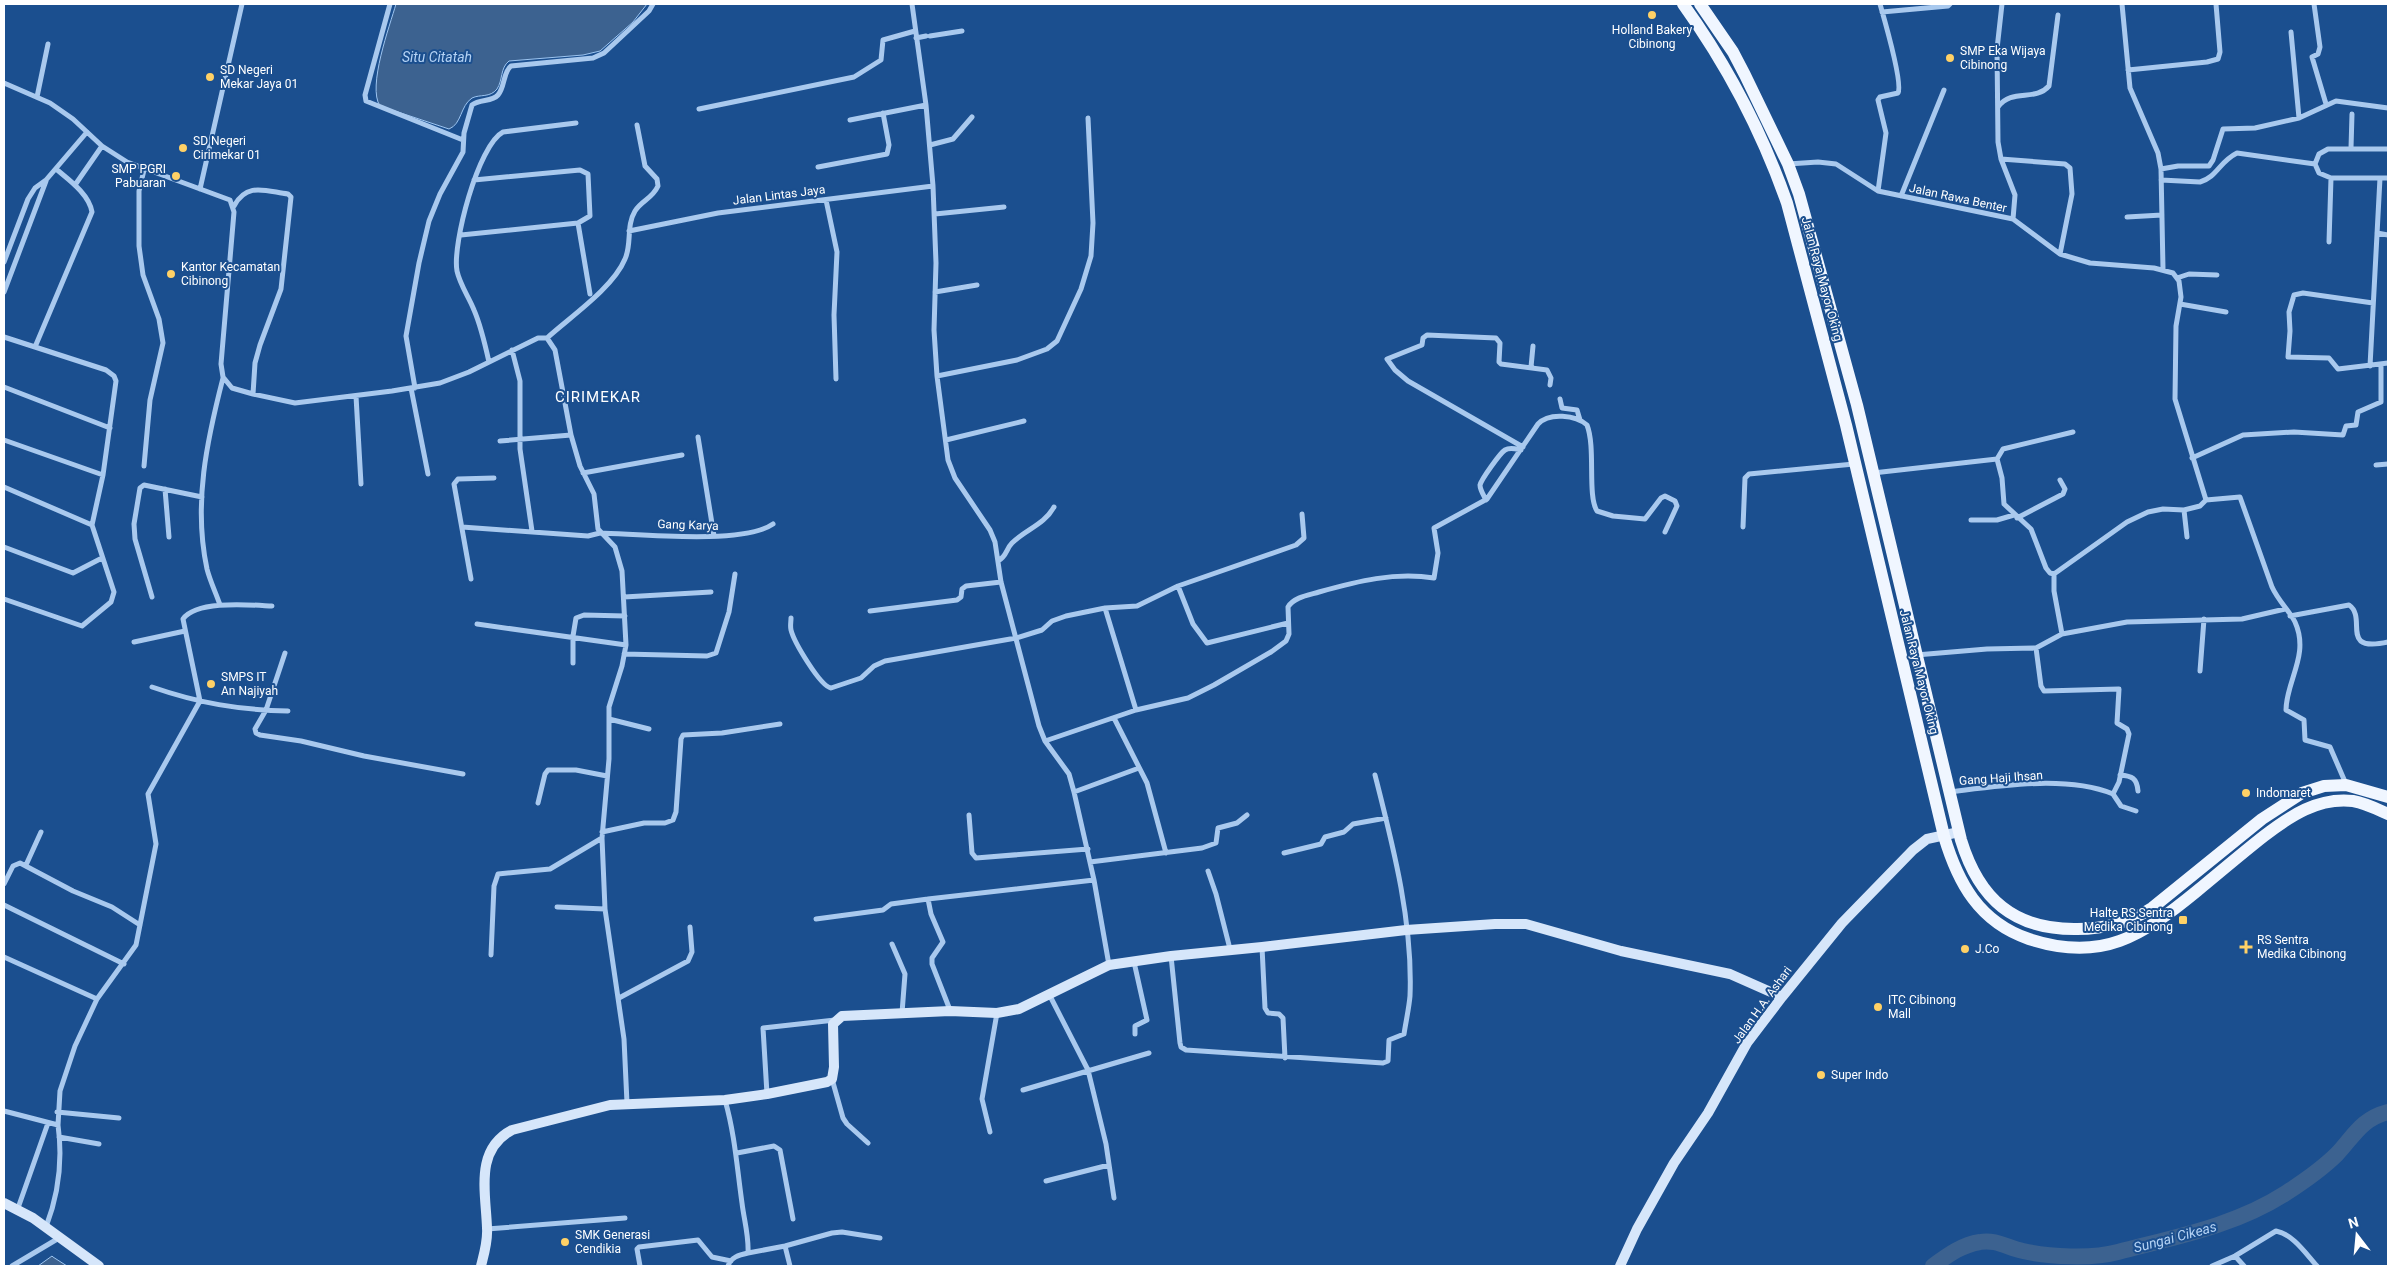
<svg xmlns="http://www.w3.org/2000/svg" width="2392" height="1270" font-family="Roboto,sans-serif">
	<rect width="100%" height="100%" fill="#1b4f8f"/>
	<path fill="#3c6290" stroke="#9cc4f0" d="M396 4H647L633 22 600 51 583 55 509 61C500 68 503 80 497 89 490 98 480 94 472 98 460 106 462 124 449 129L380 106C367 87 390 25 396 4Z
		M52 1256 53 1257 67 1266H38Z"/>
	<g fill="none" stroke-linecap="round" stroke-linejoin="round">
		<path stroke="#3c6290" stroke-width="16" d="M1933 1266C1947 1256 1961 1245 1980 1242 1996 1239 2008 1248 2023 1251 2049 1257 2092 1259 2118 1252 2175 1237 2235 1226 2286 1193 2303 1182 2322 1169 2337 1154 2354 1136 2361 1119 2388 1112"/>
		<path stroke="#a9c9ee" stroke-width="5" d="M390 4 365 95 366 101 463 140
			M912 4 926 105 933 186 936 263 934 330 937 376 948 460 955 478 990 530 995 542 1001 582 1039 726 1045 741 1069 774 1074 792 1094 880 1109 965
			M2002 4 1997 49 1998 142 2001 159 2015 195 2013 219
			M2122 4 2130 88 2158 153 2161 169 2163 269
			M2314 4 2320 47 2318 54 2312 57 2326 104
			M1882 12 1948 6 1950 4
			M2291 32 2299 118
			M930 36 962 31
			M916 38 926 36
			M2128 70 2207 62 2218 59 2220 52 2216 4
			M4 83 50 103 73 119 102 146 127 162 230 200 234 212 221 364 223 377 232 388 253 394 295 403 392 391 440 383 469 372 538 338H547L555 350 571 435 580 466 594 494 598 529 615 547 622 571 626 645 622 666 609 707V759L602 838 605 909 624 1039 627 1103
			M37 97 48 44
			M1998 107C2012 88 2035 102 2049 86L2058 15
			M699 109 854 77 881 60 883 40 915 31
			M850 120 926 105
			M930 145 953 139 972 117
			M2351 148 2352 114
			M2388 149H2328L2319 154 2315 164 2319 173 2331 178H2388
			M2001 159 2065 164 2070 168 2072 194 2060 254
			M1788 164 1818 162 1836 164 1878 191 2013 219 2060 254 2090 263 2154 268 2173 273 2179 281 2181 297 2176 326 2175 399 2206 500
			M818 167 887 154 889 145 883 113
			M2161 169 2178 166H2209L2213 160 2223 129 2255 128 2299 118 2336 101 2388 108
			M144 170 139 191V246L143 275 159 319 163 343 150 400 144 466
			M474 180 580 170 588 174 590 216 578 223 590 294
			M2161 180 2200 182C2217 177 2219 162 2237 153L2315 164
			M75 185 102 146
			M200 189 242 4
			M1878 191 1886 133 1878 100 1880 97 1898 93C1903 83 1884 18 1880 4
			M1901 196 1944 90
			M826 200 837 252 834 315 836 379
			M234 206C247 182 265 191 288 194L291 197 281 289 260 345 255 363 253 394
			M935 214 1004 207
			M2127 217 2162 215
			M629 231 718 213 933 186
			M2377 233 2388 235
			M461 235 578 223
			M2329 242 2331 178
			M4 262 28 199 35 188 46 180 87 132
			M2177 278 2189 274 2217 275
			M4 292 46 181
			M935 292 977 285
			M2373 303 2303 293 2294 295 2289 312 2290 331 2288 357 2329 358 2338 369 2388 363
			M2180 304 2226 312
			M4 337 35 347
			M547 338C570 317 613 288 625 259 632 244 626 226 635 211 642 200 652 199 658 186L657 179 645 166 637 125
			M512 350 520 381V449L532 531
			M489 362C485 344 481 326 474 310 469 297 460 285 457 271 452 245 478 145 503 132L576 123
			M2370 366 2380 178
			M1531 367 1533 346
			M937 376 1017 360 1047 349 1057 341 1081 289 1091 256 1093 223 1088 118
			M4 387 110 428
			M411 388 428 474
			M415 388 406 336 419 263 429 221 440 194 463 152 464 133 472 105C480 99 492 102 498 95 505 87 503 72 511 66L593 58 604 53 649 11 653 4
			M356 396 361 484
			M1560 399 1562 408 1577 410 1580 420
			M698 437 714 536
			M4 440 103 475
			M946 440 1024 421
			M500 441 571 435
			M1523 447 1408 381 1395 370 1387 359 1422 345 1423 338 1427 335 1496 338 1500 343 1499 362 1501 364 1547 370 1551 378 1550 385
			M2192 458 2243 435 2294 432 2343 435 2346 426 2356 425 2358 412 2381 402V365
			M1997 459 2002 478 2004 504 2031 529 2046 568 2050 573 2054 574
			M1997 459 2003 449 2073 432
			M2376 465 2388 464
			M583 473 682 455
			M1873 473 1997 459
			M4 487 92 525
			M165 489 169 537
			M1486 500C1484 496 1480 490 1480 485 1481 480 1500 453 1505 450 1510 447 1516 449 1521 450
			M2184 510 2187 537
			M2017 518 2063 494 2065 489 2060 480
			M1971 520H1997L2014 515
			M462 527 588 536 600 533C639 534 743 545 773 524
			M1743 527 1745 478 1749 474 1854 464
			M4 547 73 573 102 558
			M998 561C1007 556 1006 549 1012 543 1026 529 1044 525 1054 507
			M2054 574 2127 522 2148 512 2163 509 2184 510 2200 506 2206 500 2240 497 2272 587C2279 602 2289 610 2295 622 2310 655 2286 681 2286 710L2304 720 2305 740 2330 747 2346 784
			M2054 574V591L2062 634
			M471 579 454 484 458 479 494 478
			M1178 586 1193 624 1207 643 1288 623
			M152 597 135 539 134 524 140 488 144 485 202 497
			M624 597 711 592
			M4 599 82 626 111 602 114 592 92 525 103 475 116 381 114 376 106 370 35 347 92 212C89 194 69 180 56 169
			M220 605C216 593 210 581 207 569 193 504 207 440 223 378
			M1105 608 1136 710
			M870 611 957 600 961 597 962 589 966 586 1001 582
			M2290 616 2349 605C2368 618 2338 653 2388 642
			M791 618C791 622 790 626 791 630 794 642 820 686 831 688L861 678 874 666 885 661 1016 638 1042 630 1052 621 1066 616 1105 608 1137 606 1178 586 1296 545 1304 538 1302 514
			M477 624 626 645
			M134 642 185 631
			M2036 648 2041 686 2044 691 2119 689 2117 723 2127 729 2129 734 2119 782 2113 794
			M285 653 266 710 255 729 256 733 260 735 301 741 364 756 463 774
			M624 654 707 656 716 653 729 612 735 574
			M1916 655 1987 649 2036 648 2062 634 2127 622 2242 619 2285 609
			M573 663V636L576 618 584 615 625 616
			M2200 671 2204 619
			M152 687C198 703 239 710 288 711
			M1114 718 1147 783 1166 853
			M609 719 649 729
			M1045 741 1136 710 1188 698 1214 685 1271 652 1286 641 1289 634 1288 607C1294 597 1309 595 1319 592 1358 581 1394 572 1434 578L1438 553 1434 528 1487 499 1538 424C1549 412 1576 415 1587 425 1596 448 1587 495 1597 511L1613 516 1645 519 1661 498 1665 496 1675 501 1677 506 1665 532
			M2120 775C2132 776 2137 778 2138 791
			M1074 792 1139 768
			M1950 792C1999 786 2066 775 2113 794
			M2113 794 2121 806 2136 811
			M538 803 545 774 548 770H576L607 776
			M969 815 972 853 976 858 1088 849
			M602 832 644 823H665L673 820 676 812 681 739 683 735 722 733 780 724
			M1284 853 1321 844 1325 837 1344 832 1353 824 1386 818
			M1090 862 1202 848 1216 843 1218 828 1237 823 1247 815
			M26 865 41 832
			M1208 871 1216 894 1230 949
			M4 884 13 866 20 863 73 891 112 907 140 925
			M928 899 931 914 943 942 932 958V964L950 1010
			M4 905 124 964
			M557 907 605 909
			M816 919 883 910 891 904 928 899 1094 880
			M892 944 905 974 902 1013
			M1262 947 1265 1008 1268 1013 1279 1014 1283 1018 1285 1058
			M491 955 494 886 498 874 550 869 602 838
			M1171 956 1180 1043 1181 1047 1186 1050 1383 1063 1388 1061 1389 1040 1404 1034C1406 1021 1409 1008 1410 996 1413 922 1393 846 1375 775
			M4 957 97 999
			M1134 962 1147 1020 1135 1026V1034
			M1049 994 1088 1070 1106 1144 1114 1198
			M619 998 688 961 692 952 690 927
			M832 1079 843 1118 847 1124 868 1143
			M1023 1090 1149 1053
			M767 1094 763 1028 835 1020
			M725 1100C735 1135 737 1168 742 1203 744 1220 749 1236 748 1253 739 1255 731 1257 728 1266
			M4 1111 58 1125C63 1161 59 1193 46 1227
			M57 1112 119 1118
			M58 1125 60 1091 75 1046 97 999 136 945 156 844 148 794 200 701 183 619C197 600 250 605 272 606
			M990 1132 982 1099 997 1013
			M59 1137 99 1144
			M737 1153 774 1146 780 1150 793 1219
			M1046 1181 1109 1165
			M18 1208 48 1123
			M487 1229 625 1218
			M785 1246 790 1266
			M748 1253 785 1246 832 1233 842 1232 880 1238
			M2235 1256 2244 1266
			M12 1266 59 1238
			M640 1266 637 1249 639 1247 698 1240 712 1257 731 1261
			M2212 1266 2235 1256 2276 1231C2293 1234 2306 1254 2317 1266"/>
		<path stroke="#d6e6fa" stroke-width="10" d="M4 1203 33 1218 99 1266
			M481 1266C484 1254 488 1241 487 1228 486 1193 474 1150 512 1130L610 1105 725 1100 767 1094 827 1082 832 1079 834 1067 833 1024 842 1016 950 1011 997 1013 1019 1009 1109 965 1171 956 1262 947 1406 930 1495 924H1526L1621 951 1730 974 1782 997
			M1620 1266 1637 1229 1674 1163 1708 1113 1747 1043 1782 997 1842 923 1913 850 1927 839 1959 832"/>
		<path stroke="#f0f6ff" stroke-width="12" d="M1683 4C1727 65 1762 132 1787 203L1846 425 1944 836C1958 883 1979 922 2029 939 2102 963 2142 936 2197 891 2219 873 2241 854 2264 836 2290 816 2318 797 2353 801 2365 803 2377 809 2388 814
			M1700 4 1733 52 1745 75 1788 164 1799 194 1857 405 1961 840C1979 899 2014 930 2077 929 2104 929 2129 923 2152 908L2262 819 2302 793 2324 786 2346 785 2388 797"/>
	</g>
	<g fill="#ffd166" stroke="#1b4f8f" stroke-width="2">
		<circle cx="1652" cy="15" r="5"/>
		<circle cx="1950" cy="58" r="5"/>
		<circle cx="210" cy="77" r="5"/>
		<circle cx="183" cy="148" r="5"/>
		<circle cx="176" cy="176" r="5"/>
		<circle cx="171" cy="274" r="5"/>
		<circle cx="211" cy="684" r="5"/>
		<circle cx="2246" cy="793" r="5"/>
		<rect x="2178" y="915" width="10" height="10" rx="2.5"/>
		<path d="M2243.5 939.5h5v5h5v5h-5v5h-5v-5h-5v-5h5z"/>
		<circle cx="1965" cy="949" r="5"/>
		<circle cx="1878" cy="1007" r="5"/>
		<circle cx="1821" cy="1075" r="5"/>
		<circle cx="565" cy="1242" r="5"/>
	</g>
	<g text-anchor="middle" stroke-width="4" stroke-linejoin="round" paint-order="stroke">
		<g font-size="12" fill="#fff" stroke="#1b4f8f" text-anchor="start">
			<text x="1652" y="34" text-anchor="middle">Holland Bakery<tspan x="1652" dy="14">Cibinong</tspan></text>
			<text x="1960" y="55">SMP Eka Wijaya<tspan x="1960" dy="14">Cibinong</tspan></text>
			<text x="220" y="74">SD Negeri<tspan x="220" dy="14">Mekar Jaya 01</tspan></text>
			<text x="193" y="145">SD Negeri<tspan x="193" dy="14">Cirimekar 01</tspan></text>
			<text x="166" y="173" text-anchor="end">SMP PGRI<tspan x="166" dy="14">Pabuaran</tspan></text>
			<text x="181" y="271">Kantor Kecamatan<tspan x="181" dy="14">Cibinong</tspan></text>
			<text x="221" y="681">SMPS IT<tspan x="221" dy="14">An Najiyah</tspan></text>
			<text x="2256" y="797">Indomaret</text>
			<text x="2173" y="917" text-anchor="end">Halte RS Sentra<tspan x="2173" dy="14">Medika Cibinong</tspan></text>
			<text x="2257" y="944">RS Sentra<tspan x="2257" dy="14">Medika Cibinong</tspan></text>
			<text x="1975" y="953">J.Co</text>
			<text x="1888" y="1004">ITC Cibinong<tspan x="1888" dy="14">Mall</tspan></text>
			<text x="1831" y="1079">Super Indo</text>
			<text x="575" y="1239">SMK Generasi<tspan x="575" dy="14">Cendikia</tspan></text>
		</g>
		<g font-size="12" fill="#fff" stroke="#1b4f8f">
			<text transform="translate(779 195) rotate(-7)" y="4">Jalan Lintas Jaya</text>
			<text transform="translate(1958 198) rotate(12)" y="4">Jalan Rawa Benter</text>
			<text transform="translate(1822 279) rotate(75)" y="4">Jalan Raya Mayor Oking</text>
			<text transform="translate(688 525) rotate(2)" y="4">Gang Karya</text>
			<text transform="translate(1919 672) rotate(76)" y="4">Jalan Raya Mayor Oking</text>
			<text transform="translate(2001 778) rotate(-4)" y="4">Gang Haji Ihsan</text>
			<text transform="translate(1762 1005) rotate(-54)" y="4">Jalan H.A. Ashari</text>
		</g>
		<g font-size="14" font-style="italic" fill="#b5d3f5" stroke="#1b4f8f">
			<text x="437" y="62">Situ Citatah</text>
			<text transform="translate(2175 1237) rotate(-15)" y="5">Sungai Cikeas</text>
		</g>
		<g font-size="15" letter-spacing="1" fill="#fff" stroke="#1b4f8f">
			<text x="598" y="402">CIRIMEKAR</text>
		</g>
	</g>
	<rect width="2392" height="1270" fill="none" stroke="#ffffff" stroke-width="10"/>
	<g transform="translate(2357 1235) rotate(344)" stroke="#1b4f8f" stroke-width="4" paint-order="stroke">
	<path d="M0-4L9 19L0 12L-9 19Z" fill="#ffffff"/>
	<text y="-8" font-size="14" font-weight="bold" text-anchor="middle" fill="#ffffff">N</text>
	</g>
</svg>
